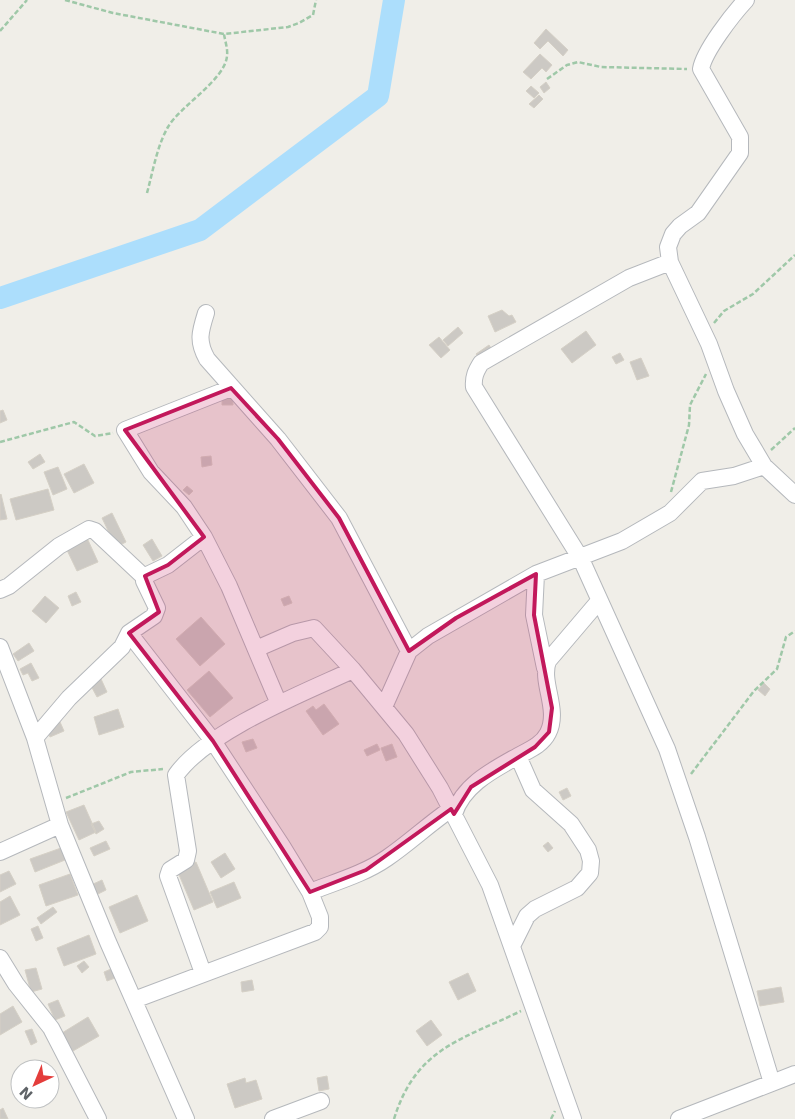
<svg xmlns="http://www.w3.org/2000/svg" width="795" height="1119" font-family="'DejaVu Sans',sans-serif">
	<rect width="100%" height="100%" fill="#f0eee8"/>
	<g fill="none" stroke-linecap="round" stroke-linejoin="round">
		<path stroke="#acdefc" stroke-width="22" d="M0 298 200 230 378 96 394 0"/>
	</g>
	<path fill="#ccc9c4" stroke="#d5d0c6" d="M546 29 568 50 563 56 548 41 540 49 534 43Z
		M540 54 552 65 546 72 542 68 531 79 523 72Z
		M546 82 550 88 544 93 540 87Z
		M531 86 539 93 534 98 526 91Z
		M539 95 543 99 534 108 529 104Z
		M502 310 509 316 512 315 516 322 495 332 488 316Z
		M458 327 463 333 448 346 443 340Z
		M586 331 596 345 572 363 561 349Z
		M439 337 450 350 441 358 429 345Z
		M489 345 493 351 481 360 476 354Z
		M620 353 624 360 616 364 612 357Z
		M641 358 649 376 637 380 630 362Z
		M222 399H233V405H222Z
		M3 410 7 420 0 423V411Z
		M40 454 45 462 33 469 28 462Z
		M211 456 212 465 202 467 201 457Z
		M84 464 94 483 74 493 64 474Z
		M58 467 67 489 53 495 44 472Z
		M187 486 193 491 189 495 183 490Z
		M48 489 54 510 16 520 10 499Z
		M1 494 7 519 0 520V495Z
		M112 513 126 542 116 547 102 518Z
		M87 538 98 562 77 571 66 548Z
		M152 539 162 556 153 561 143 545Z
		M76 592 81 602 72 606 68 596Z
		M45 596 59 608 46 623 32 611Z
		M289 596 292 603 284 606 281 599Z
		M201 617 225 644 200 666 176 639Z
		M29 643 34 651 18 661 13 654Z
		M31 663 39 678 32 681 28 673 23 675 20 669Z
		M209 671 233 698 210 717 187 690Z
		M101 679 107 692 97 697 90 684Z
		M764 683 770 689 765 696 758 690Z
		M324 704 339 724 323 735 306 711 313 706 316 710Z
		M118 709 124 727 99 735 94 717Z
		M60 722 64 731 50 737 46 729Z
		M253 739 257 748 246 752 242 742Z
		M377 744 380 750 367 756 364 750Z
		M392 744 397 757 386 761 381 748Z
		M567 788 571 796 563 800 559 792Z
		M84 805 96 832 79 840 66 812Z
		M99 821 104 829 96 834 91 824Z
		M106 841 110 849 94 856 90 848Z
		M548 842 553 848 548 852 543 846Z
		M61 848 65 860 35 872 30 859Z
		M225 853 235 869 221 878 211 862Z
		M196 862 213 902 194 910 177 870Z
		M9 871 16 884 0 892V875Z
		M70 874 78 895 46 906 39 885Z
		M102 880 106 890 96 895 91 885Z
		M234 882 241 898 217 908 210 892Z
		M137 895 148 921 120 933 109 907Z
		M10 896 20 915 0 925V902Z
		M53 907 57 912 41 924 37 918Z
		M38 926 43 938 36 941 31 929Z
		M89 935 96 954 64 966 57 948Z
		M84 961 89 967 82 973 77 966Z
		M36 968 42 989 31 992 25 970Z
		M111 969 115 978 107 981 104 972Z
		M468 973 476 991 458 1000 449 982Z
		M252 980 254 990 242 992 241 982Z
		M781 987 784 1002 760 1006 757 991Z
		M58 1000 65 1016 55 1020 48 1004Z
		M13 1006 22 1022 0 1035V1014Z
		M88 1017 99 1036 73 1051 62 1033Z
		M431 1020 442 1035 427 1046 416 1031Z
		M32 1029 37 1042 31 1045 25 1031Z
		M327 1076 329 1089 319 1091 317 1078Z
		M245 1078 246 1083 256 1080 262 1099 235 1108 227 1084Z
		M3 1108 8 1119H0V1110Z"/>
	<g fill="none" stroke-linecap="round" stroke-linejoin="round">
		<g stroke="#b5b8bc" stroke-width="18">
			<path id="minor" d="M746 0C733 14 704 51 701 69L740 137V153L698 213 680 226 673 234 668 247 670 262 709 344 726 391 745 434 764 466 795 495
				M670 262 629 278 481 363C476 371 473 377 474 387L581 559 667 749 697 837 772 1083
				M206 313C200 332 197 341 207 359L278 439 339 518 409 651
				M231 388 125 430 151 472 184 507 204 537 229 586 279 704
				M536 574 534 615 545 668
				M0 590 9 586 59 546 89 529 95 531 144 577
				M129 633 213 741 282 846 310 892 320 917V927L315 932 134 1000
				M0 647 35 738 60 825 108 942 186 1119
				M256 649 293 633 314 628 353 670 406 734 440 788 490 885 573 1119
				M384 707 409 651 428 636 536 574 622 541 670 513 702 481 734 476 764 466
				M35 738 69 698 122 647 129 633 154 616 157 608 144 581 145 576 168 565 204 537
				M454 814C463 785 493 770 518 756 529 750 542 745 548 733 560 709 540 683 548 661L599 601
				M0 852 60 825
				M310 892C335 882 364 874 387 858 409 843 429 824 451 809
				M512 946 527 916 535 909 577 888 590 873 591 861 588 850 571 824 533 790 518 756
				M0 958 16 984 51 1028 98 1119
				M203 973 168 876 170 870 186 860 188 851 176 775C207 731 303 693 353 670
				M273 1119 321 1101
				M679 1119 795 1074"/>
		</g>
		<path stroke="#9fc8a8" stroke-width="2.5" stroke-dasharray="5 2.5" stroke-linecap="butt" d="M65 0 113 13 224 34 288 27 299 23 313 15 316 0
			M0 31 27 0
			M547 79 567 65 578 62 601 67 687 69
			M147 193C153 171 157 146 168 127 180 106 225 80 227 56 228 49 225 41 224 34
			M714 323 724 311 753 294 795 255
			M0 442 74 422 95 436 113 433
			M771 450 795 428
			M671 492 689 425 690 405 706 374
			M691 774 754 691 777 669 786 637 795 631
			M66 798 131 772 163 769
			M394 1119C416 1048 461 1040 521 1011
			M551 1119 555 1111"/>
		<use href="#minor" stroke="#fff" stroke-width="16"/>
	</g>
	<path fill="#c2185b" fill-opacity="0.2" stroke="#c2185b" stroke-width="4" stroke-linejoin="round" d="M231 388 278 439 339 518 409 651 456 618 536 574 534 615 552 708 549 732 535 747 471 787 454 814 451 809 366 870 310 892 213 741 129 633 159 612 145 576 168 565 204 537 125 430Z"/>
	<g transform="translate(35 1084) rotate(224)"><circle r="24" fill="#ffffff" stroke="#bfc1c2"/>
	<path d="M0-4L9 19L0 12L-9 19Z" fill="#e43d3b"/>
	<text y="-8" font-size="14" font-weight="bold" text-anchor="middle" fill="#5f6367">N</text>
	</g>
</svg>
